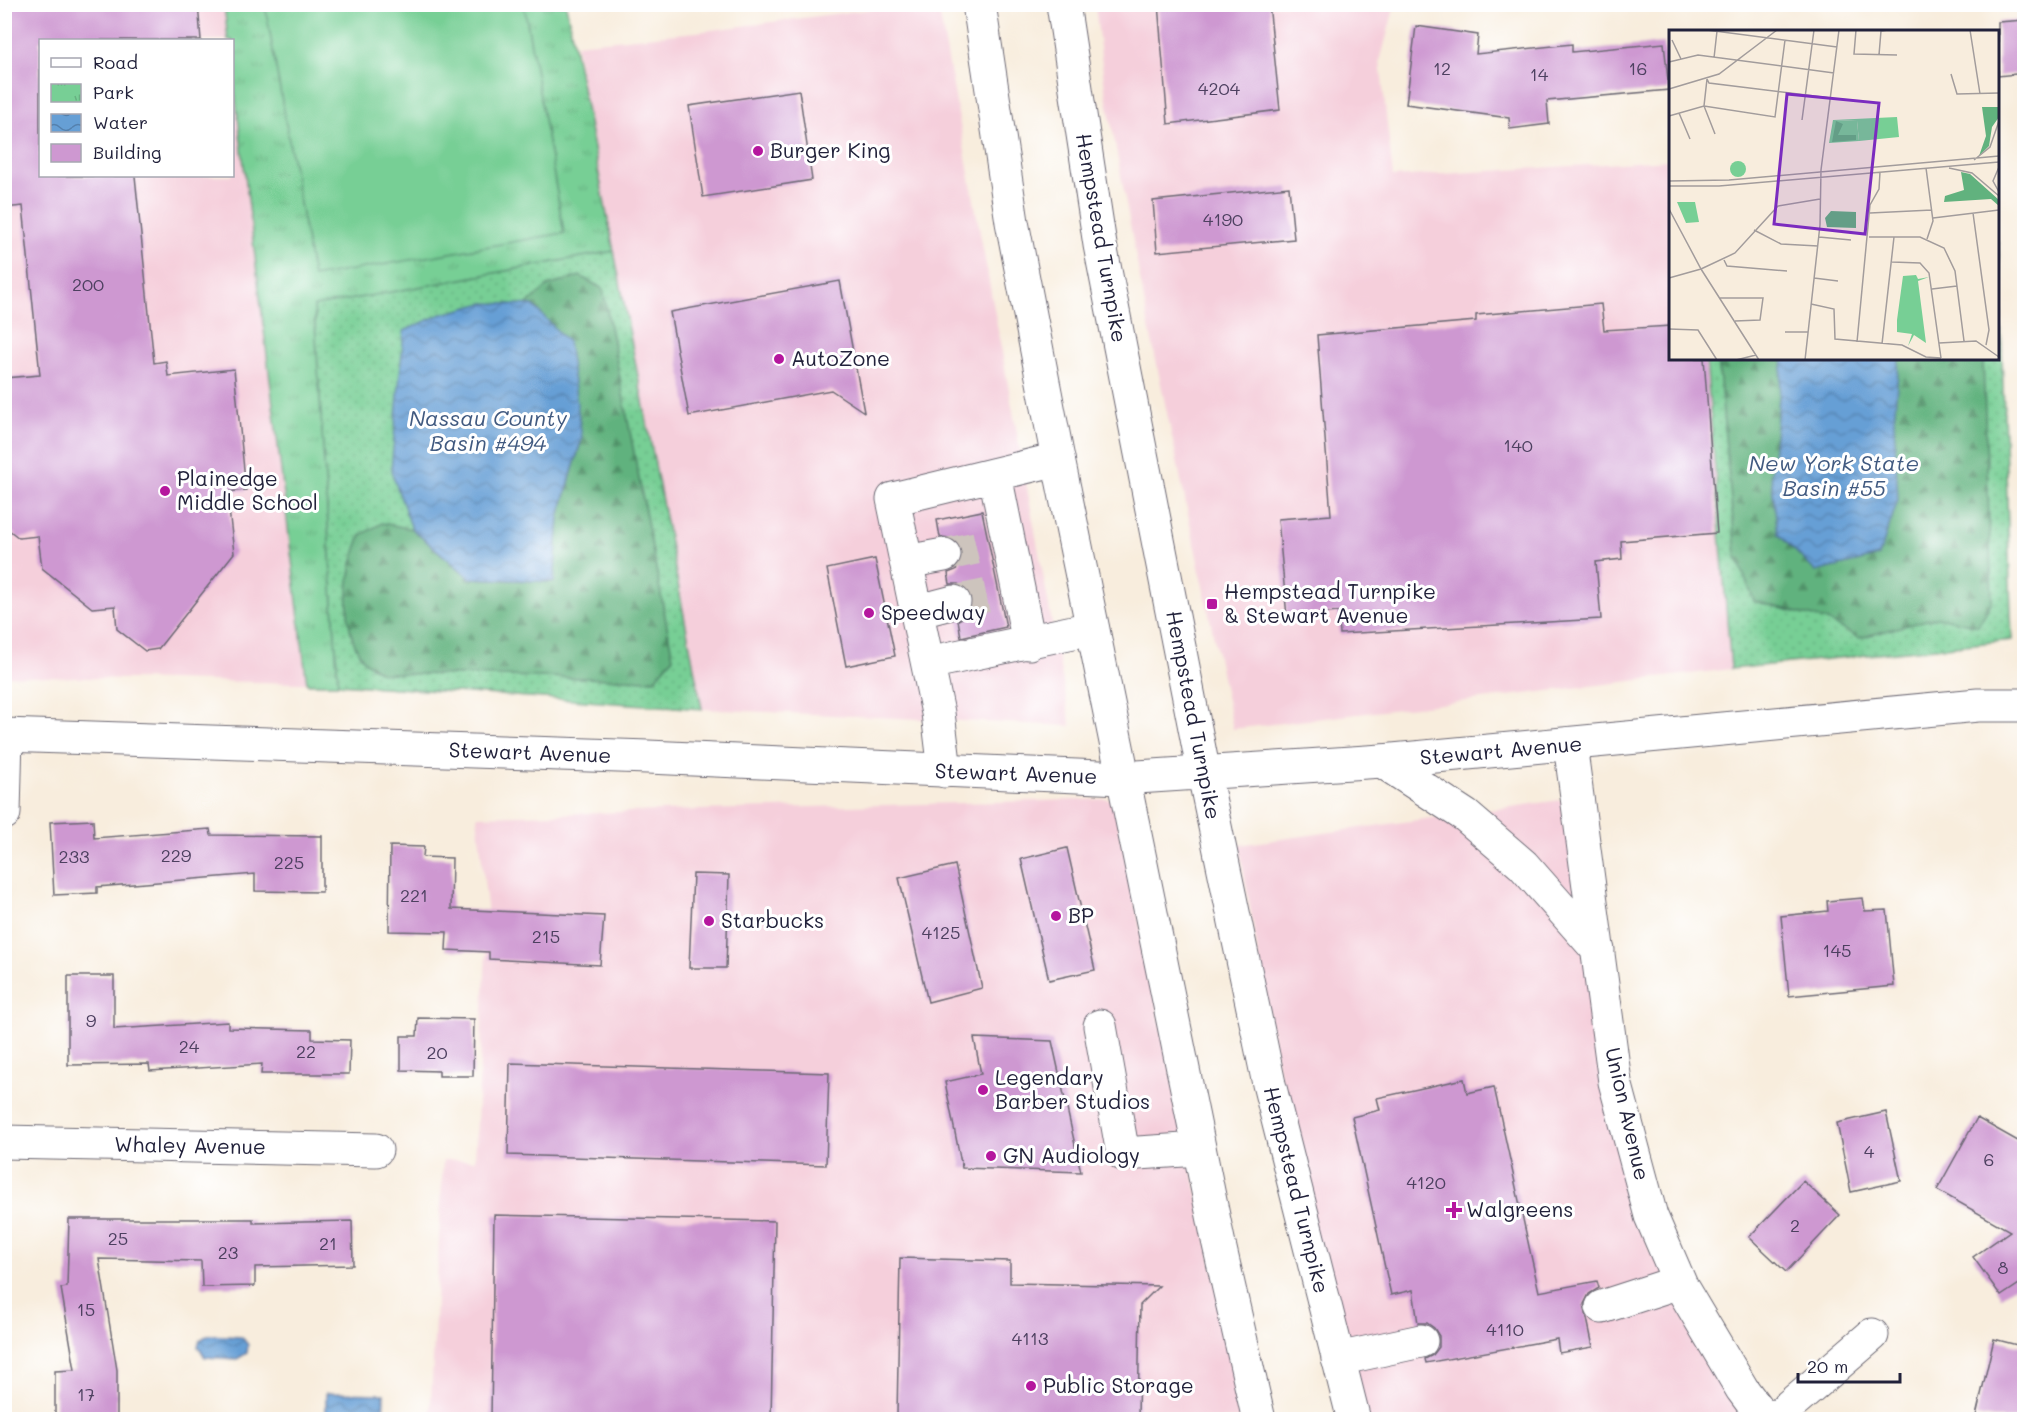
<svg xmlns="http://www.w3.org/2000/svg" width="2029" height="1424" font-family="Mali,sans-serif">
	<defs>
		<pattern id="grass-dots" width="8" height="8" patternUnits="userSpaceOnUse" patternTransform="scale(1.5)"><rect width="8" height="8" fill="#77cf95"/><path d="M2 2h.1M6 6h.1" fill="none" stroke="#67b181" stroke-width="1.8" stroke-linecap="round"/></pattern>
		<pattern id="forest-firs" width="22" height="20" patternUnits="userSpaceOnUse" patternTransform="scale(1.5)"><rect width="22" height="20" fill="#61b27e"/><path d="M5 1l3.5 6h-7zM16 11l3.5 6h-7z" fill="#509068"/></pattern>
		<pattern id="park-tufts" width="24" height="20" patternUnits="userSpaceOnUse" patternTransform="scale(1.5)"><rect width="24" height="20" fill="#77cf95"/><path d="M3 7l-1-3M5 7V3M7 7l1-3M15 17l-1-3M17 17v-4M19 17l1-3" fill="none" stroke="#67b181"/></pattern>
		<pattern id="water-waves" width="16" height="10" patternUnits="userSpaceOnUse" patternTransform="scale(1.5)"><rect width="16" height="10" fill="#669fd5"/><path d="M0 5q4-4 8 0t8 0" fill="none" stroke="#5481ae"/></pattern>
	</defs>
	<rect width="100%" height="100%" fill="#fff"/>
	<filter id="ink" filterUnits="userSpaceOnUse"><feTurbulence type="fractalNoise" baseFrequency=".0167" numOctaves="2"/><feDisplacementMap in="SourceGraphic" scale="12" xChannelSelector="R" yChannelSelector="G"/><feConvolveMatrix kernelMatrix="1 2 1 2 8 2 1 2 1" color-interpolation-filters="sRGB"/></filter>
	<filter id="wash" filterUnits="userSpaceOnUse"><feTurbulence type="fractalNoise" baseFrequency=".008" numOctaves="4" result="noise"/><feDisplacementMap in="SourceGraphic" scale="24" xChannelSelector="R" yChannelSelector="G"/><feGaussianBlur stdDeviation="1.35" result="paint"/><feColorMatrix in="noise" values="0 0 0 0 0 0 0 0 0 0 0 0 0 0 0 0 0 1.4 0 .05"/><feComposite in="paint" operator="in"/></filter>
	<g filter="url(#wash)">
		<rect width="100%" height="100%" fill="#f8eddd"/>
		<path fill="#f5cfdb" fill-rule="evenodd" d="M5 5H566L583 88 576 44 696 32 903 5H938L1071 726 702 709 614 251 314 306 338 684 5 676ZM40 40H232V176H40Z
			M1095 5H1395L1380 61 1393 177 1670 160V358L1706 359 1731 669 1233 729 1148 322 1105 89Z
			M1113 799 1245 1419 430 1420 443 1160H475L488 915 477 816Z
			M1568 799 1649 1249 1762 1419H1354L1311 1255 1239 845Z"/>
		<path fill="url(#grass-dots)" stroke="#4c7868" stroke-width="1.5" d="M1998 241 2012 640 1731 669 1706 359 1998 358Z
			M614 251 702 709 338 684 314 306Z"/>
		<path fill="url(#forest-firs)" stroke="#426a5c" stroke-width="1.5" d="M580 276 603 289 673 658 654 680 382 673C377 669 367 665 363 659 339 626 347 569 361 535L382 523 412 529 470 578 554 582 559 517 582 438 533 305H526L548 286Z
			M1718 359H1983L1992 601 1978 626 1938 617 1859 638 1825 620 1754 601 1736 555Z"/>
		<path fill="url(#park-tufts)" stroke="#4c7868" stroke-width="1.5" d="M224 5H566L614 251 314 306 338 684H307L233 76 232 40H228Z"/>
		<path fill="#77cf95" stroke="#4c7868" stroke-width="1.5" d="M265 5H524L564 233 313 277Z"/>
		<path fill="url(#water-waves)" stroke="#446088" stroke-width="1.5" d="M484 303 533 305 568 342 582 438 559 517 554 582 470 578 412 529 391 471 404 331 439 315Z
			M1783 359H1899L1894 422 1898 500 1879 556 1816 572 1778 534 1771 476Z
			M208 1335 242 1337 248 1345 247 1353 237 1359 205 1357 198 1347 200 1340Z
			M326 1393 384 1394 383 1419H326Z"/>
		<g id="blocks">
			<path fill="#ce98d1" d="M4 4H198L201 40H40V176H135L154 363 166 361 168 376 234 369 246 490 227 492 234 553 158 649 145 651 117 629 115 606 92 608 42 568 38 536 19 538 4 526V378L40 375 23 206 4 208Z
				M1158 4H1269L1280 110 1168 124Z
				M2025 20V73L1998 76V22Z
				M1416 26 1478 35 1476 54 1572 44V52L1664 43 1669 90 1547 101 1549 124 1510 129 1509 118 1406 104Z
				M799 90 812 180 703 197 689 106Z
				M1289 187 1294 239 1157 252 1153 201Z
				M840 281 864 412 831 390 689 416 670 312Z
				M1601 304 1604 330 1671 326V358H1704L1717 533 1621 541 1622 559 1596 562 1601 619 1340 634 1338 612 1287 617 1278 519 1331 515 1317 335 1476 321V315Z
				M982 511 1006 627 961 637 958 620 968 615 972 607V598L967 588 958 584H950L948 573 956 570 961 562 962 551 958 542 951 538 940 537 937 520Z
				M875 559 895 656 846 666 827 569Z
				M93 820 94 838 210 829 211 835 322 836V892L255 891V874L97 887V893L54 895 50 822Z
				M390 846 424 847 423 857 452 858 451 909 604 916 600 965 489 959V952L446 950 447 932 389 931Z
				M1067 848 1095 970 1049 980 1021 859Z
				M955 865 982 988 928 1002 899 878Z
				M693 874 729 875 726 968H689Z
				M1863 898 1865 911 1887 910 1894 986 1789 996 1781 916 1828 911 1827 901Z
				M68 976H114V1029L228 1022V1028L312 1030V1039L350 1040 349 1074H261L262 1064 150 1071 149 1064 68 1065Z
				M418 1018 474 1019 473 1076H439V1071L401 1070V1036H417Z
				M974 1038 1052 1041 1081 1172 962 1168 945 1082 981 1074Z
				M510 1063 829 1073 826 1165 508 1155Z
				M1464 1079 1467 1093 1494 1087 1539 1292 1597 1281 1599 1288 1589 1294 1584 1304 1593 1347 1559 1353 1557 1339 1426 1363 1425 1359 1433 1355 1439 1347V1336L1434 1328 1427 1323H1418L1413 1290 1391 1295 1352 1117 1380 1110 1377 1098Z
				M1886 1112 1901 1181 1851 1192 1837 1123Z
				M1977 1118 2025 1145V1280L2001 1296 1973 1257 2010 1231 1937 1190Z
				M1803 1181 1840 1215 1786 1272 1749 1237Z
				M494 1215 775 1221 771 1419H491Z
				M69 1219H253V1223L352 1221 353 1265 255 1267V1286L202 1287 201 1261 99 1259 117 1370V1419H55V1371L75 1370 61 1288 67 1287Z
				M900 1258 1010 1261V1283L1159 1286 1140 1305 1138 1419 897 1415Z
				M1994 1339 2025 1347V1419H1993L1976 1416Z"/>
		</g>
	</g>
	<g filter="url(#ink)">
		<use href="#blocks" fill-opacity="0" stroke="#6d6974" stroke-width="1.5"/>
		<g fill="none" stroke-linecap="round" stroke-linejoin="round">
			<path stroke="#cdc4bd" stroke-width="33" stroke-dasharray="33 16" stroke-linecap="butt" d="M944 555 989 545
				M954 602 999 593"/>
			<g stroke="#6d6974" stroke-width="35">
				<path id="minor" d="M995 475 1029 643
					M906 562 944 555
					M916 612 954 602
					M928 663 1092 628
					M1570 744 1615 1082 1651 1216 1682 1288 1742 1389 1765 1420
					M1382 761 1466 816 1523 865 1598 950
					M945 771 938 713 893 499 1058 459
					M4 813 6 735
					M1100 1026 1123 1154 1199 1149
					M4 1142 376 1150
					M1602 1307 1679 1282
					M1338 1359 1421 1341
					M1773 1420 1872 1335"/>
			</g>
			<g stroke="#6d6974" stroke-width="35">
				<path id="major" d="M979 4 1012 222 1058 459 1218 1240 1259 1420
					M1063 4 1100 245 1204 774 1269 1084 1354 1420
					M4 735 648 757 1122 778 1382 761 1978 705H2024"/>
			</g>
			<use href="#minor" stroke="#fff" stroke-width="33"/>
			<use href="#major" stroke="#fff" stroke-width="33"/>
		</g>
	</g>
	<g fill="#b5179e" stroke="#fff" stroke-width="2">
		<circle cx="758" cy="151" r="6"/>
		<circle cx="779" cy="359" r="6"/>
		<circle cx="165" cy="491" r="6"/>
		<rect x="1206" y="598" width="12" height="12" rx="3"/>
		<circle cx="869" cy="613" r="6"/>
		<circle cx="1056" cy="916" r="6"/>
		<circle cx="709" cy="921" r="6"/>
		<circle cx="983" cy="1090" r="6"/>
		<circle cx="991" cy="1156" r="6"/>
		<path d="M1451 1201h6v6h6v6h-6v6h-6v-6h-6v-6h6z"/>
		<circle cx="1031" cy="1386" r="6"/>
	</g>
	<g text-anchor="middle" stroke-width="6" stroke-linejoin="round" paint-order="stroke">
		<g font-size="18" fill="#4d4060">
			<text x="1442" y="75">12</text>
			<text x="1638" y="75">16</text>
			<text x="1539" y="81">14</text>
			<text x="1219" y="95">4204</text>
			<text x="1223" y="226">4190</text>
			<text x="88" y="291">200</text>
			<text x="1518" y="452">140</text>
			<text x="176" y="862">229</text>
			<text x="74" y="863">233</text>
			<text x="289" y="869">225</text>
			<text x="414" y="902">221</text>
			<text x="941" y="939">4125</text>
			<text x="546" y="943">215</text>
			<text x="1837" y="957">145</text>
			<text x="91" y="1027">9</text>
			<text x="189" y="1053">24</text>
			<text x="306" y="1058">22</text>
			<text x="437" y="1059">20</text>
			<text x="1869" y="1158">4</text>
			<text x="1989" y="1166">6</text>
			<text x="1426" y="1189">4120</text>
			<text x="1795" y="1232">2</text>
			<text x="118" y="1245">25</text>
			<text x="328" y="1250">21</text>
			<text x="228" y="1259">23</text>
			<text x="2003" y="1274">8</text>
			<text x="86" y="1316">15</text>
			<text x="1505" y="1336">4110</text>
			<text x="1030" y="1345">4113</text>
			<text x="86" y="1401">17</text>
		</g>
		<g font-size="21" fill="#22223b" stroke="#fff" text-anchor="start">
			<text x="770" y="158">Burger King</text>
			<text x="791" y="366">AutoZone</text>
			<text x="177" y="486">Plainedge<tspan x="177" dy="24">Middle School</tspan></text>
			<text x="1224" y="599">Hempstead Turnpike<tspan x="1224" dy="24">&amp; Stewart Avenue</tspan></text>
			<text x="881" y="620">Speedway</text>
			<text x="1068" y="923">BP</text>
			<text x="721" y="928">Starbucks</text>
			<text x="995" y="1085">Legendary<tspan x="995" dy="24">Barber Studios</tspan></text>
			<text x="1003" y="1163">GN Audiology</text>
			<text x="1466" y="1217">Walgreens</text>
			<text x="1043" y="1393">Public Storage</text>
		</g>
		<g font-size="21" fill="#22223b" stroke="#fff">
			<text transform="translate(1101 238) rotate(80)" y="7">Hempstead Turnpike</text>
			<text transform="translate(1193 715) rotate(79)" y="7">Hempstead Turnpike</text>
			<text transform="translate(1501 751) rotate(-5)" y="7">Stewart Avenue</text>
			<text transform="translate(530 753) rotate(2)" y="7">Stewart Avenue</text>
			<text transform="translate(1016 774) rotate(2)" y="7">Stewart Avenue</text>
			<text transform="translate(1627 1114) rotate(77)" y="7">Union Avenue</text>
			<text transform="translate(190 1146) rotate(1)" y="7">Whaley Avenue</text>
			<text transform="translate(1296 1190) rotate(76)" y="7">Hempstead Turnpike</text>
		</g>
		<g font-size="22" font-style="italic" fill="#415a80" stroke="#fff">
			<text x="488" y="426">Nassau County<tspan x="488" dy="25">Basin #494</tspan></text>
			<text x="1834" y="471">New York State<tspan x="1834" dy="25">Basin #55</tspan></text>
		</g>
	</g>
	<g transform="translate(1669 30)">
		<rect width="330" height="330" fill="#f8eddd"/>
		<path d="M164 90 188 91 190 111 160 113Z" fill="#77cf95"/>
		<path d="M313 77H330V87L323 97 320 116 310 126 317 106ZM167 91 174 94 169 105H187V110L163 112ZM292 142 301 144 330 170V176L322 169 275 172 276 166 295 160ZM162 181 187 182V198L158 197 156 188Z" fill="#61b27e"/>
		<path d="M61 139a8 8 0 1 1 16 0a8 8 0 1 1-16 0Z" fill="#77cf95"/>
		<path d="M228 87 230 107 190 111 188 91 164 90ZM8 172H26L30 192 17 193ZM247 245 249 249 260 247 249 251 257 313 245 305 239 316 243 304 228 302V290L234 246Z" fill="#77cf95"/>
		<path d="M225 89 226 105 191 108 190 91Z" fill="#77cf95"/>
		<path fill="none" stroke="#a29c9c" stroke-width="1.5" d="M38 0 168 17M187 0 185 24 228 25M301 0 311 64M3 10 12 29M210 25 212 1 219 0M45 28 48 1M0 32 29 25 165 43M282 44 288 64 330 63M38 49 40 53 162 68M38 49 35 76 46 104M0 59 50 44 108 0M10 83 21 109M0 86 35 76 106 87 116 10M133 90 145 0M305 130 321 117 330 91M330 137 324 151 330 162M257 138 264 191 258 209M280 138 303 143 330 166M0 151 60 150 330 126M0 156H50L330 132M0 179 32 239 90 330M201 183 263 180M304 183 320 300 317 315M264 188 330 180M85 200 112 214 149 216M150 207 182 210M200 207H251L275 218 286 241 295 311M55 230 58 236 118 241M223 232 251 233 260 243 272 328M32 239 66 223 109 176 151 169M0 248 32 239M145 248 169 251M263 259 288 256M51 268H94L91 290 66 291M142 274 165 279 166 309 233 315 257 327 272 328M0 299 29 300 48 330M116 302H139M188 312 201 175 210 159 211 142M270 313 307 311 330 327M213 314 225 207M67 330 87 325M136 330 151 195 152 140 170 0"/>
		<path fill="#7b2cbf" fill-opacity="0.15" stroke="#7b2cbf" stroke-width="3" d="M118 64 210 73 196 204 105 194Z"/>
		<rect width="330" height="330" fill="none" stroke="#22223b" stroke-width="3"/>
	</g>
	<rect width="2029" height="1424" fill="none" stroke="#fff" stroke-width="24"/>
	<rect x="39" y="39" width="195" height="138" fill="#ffffff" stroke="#a7a7b1" stroke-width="1.5"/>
	<rect x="51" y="58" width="30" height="9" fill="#ffffff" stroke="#a7a7b1" stroke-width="1.5"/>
	<text x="93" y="69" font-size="18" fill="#22223b">Road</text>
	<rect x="51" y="84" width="30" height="18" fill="url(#park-tufts)" stroke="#a7a7b1" stroke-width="1.5"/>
	<text x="93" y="99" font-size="18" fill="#22223b">Park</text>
	<rect x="51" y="114" width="30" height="18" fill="url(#water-waves)" stroke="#a7a7b1" stroke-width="1.5"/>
	<text x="93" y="129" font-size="18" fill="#22223b">Water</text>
	<rect x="51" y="144" width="30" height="18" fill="#ce98d1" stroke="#a7a7b1" stroke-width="1.5"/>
	<text x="93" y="159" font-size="18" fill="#22223b">Building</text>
	<path d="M1798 1373v9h102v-9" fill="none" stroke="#22223b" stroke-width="3"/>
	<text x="1807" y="1373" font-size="18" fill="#22223b" stroke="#ffffff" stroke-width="4.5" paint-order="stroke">20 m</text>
</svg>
